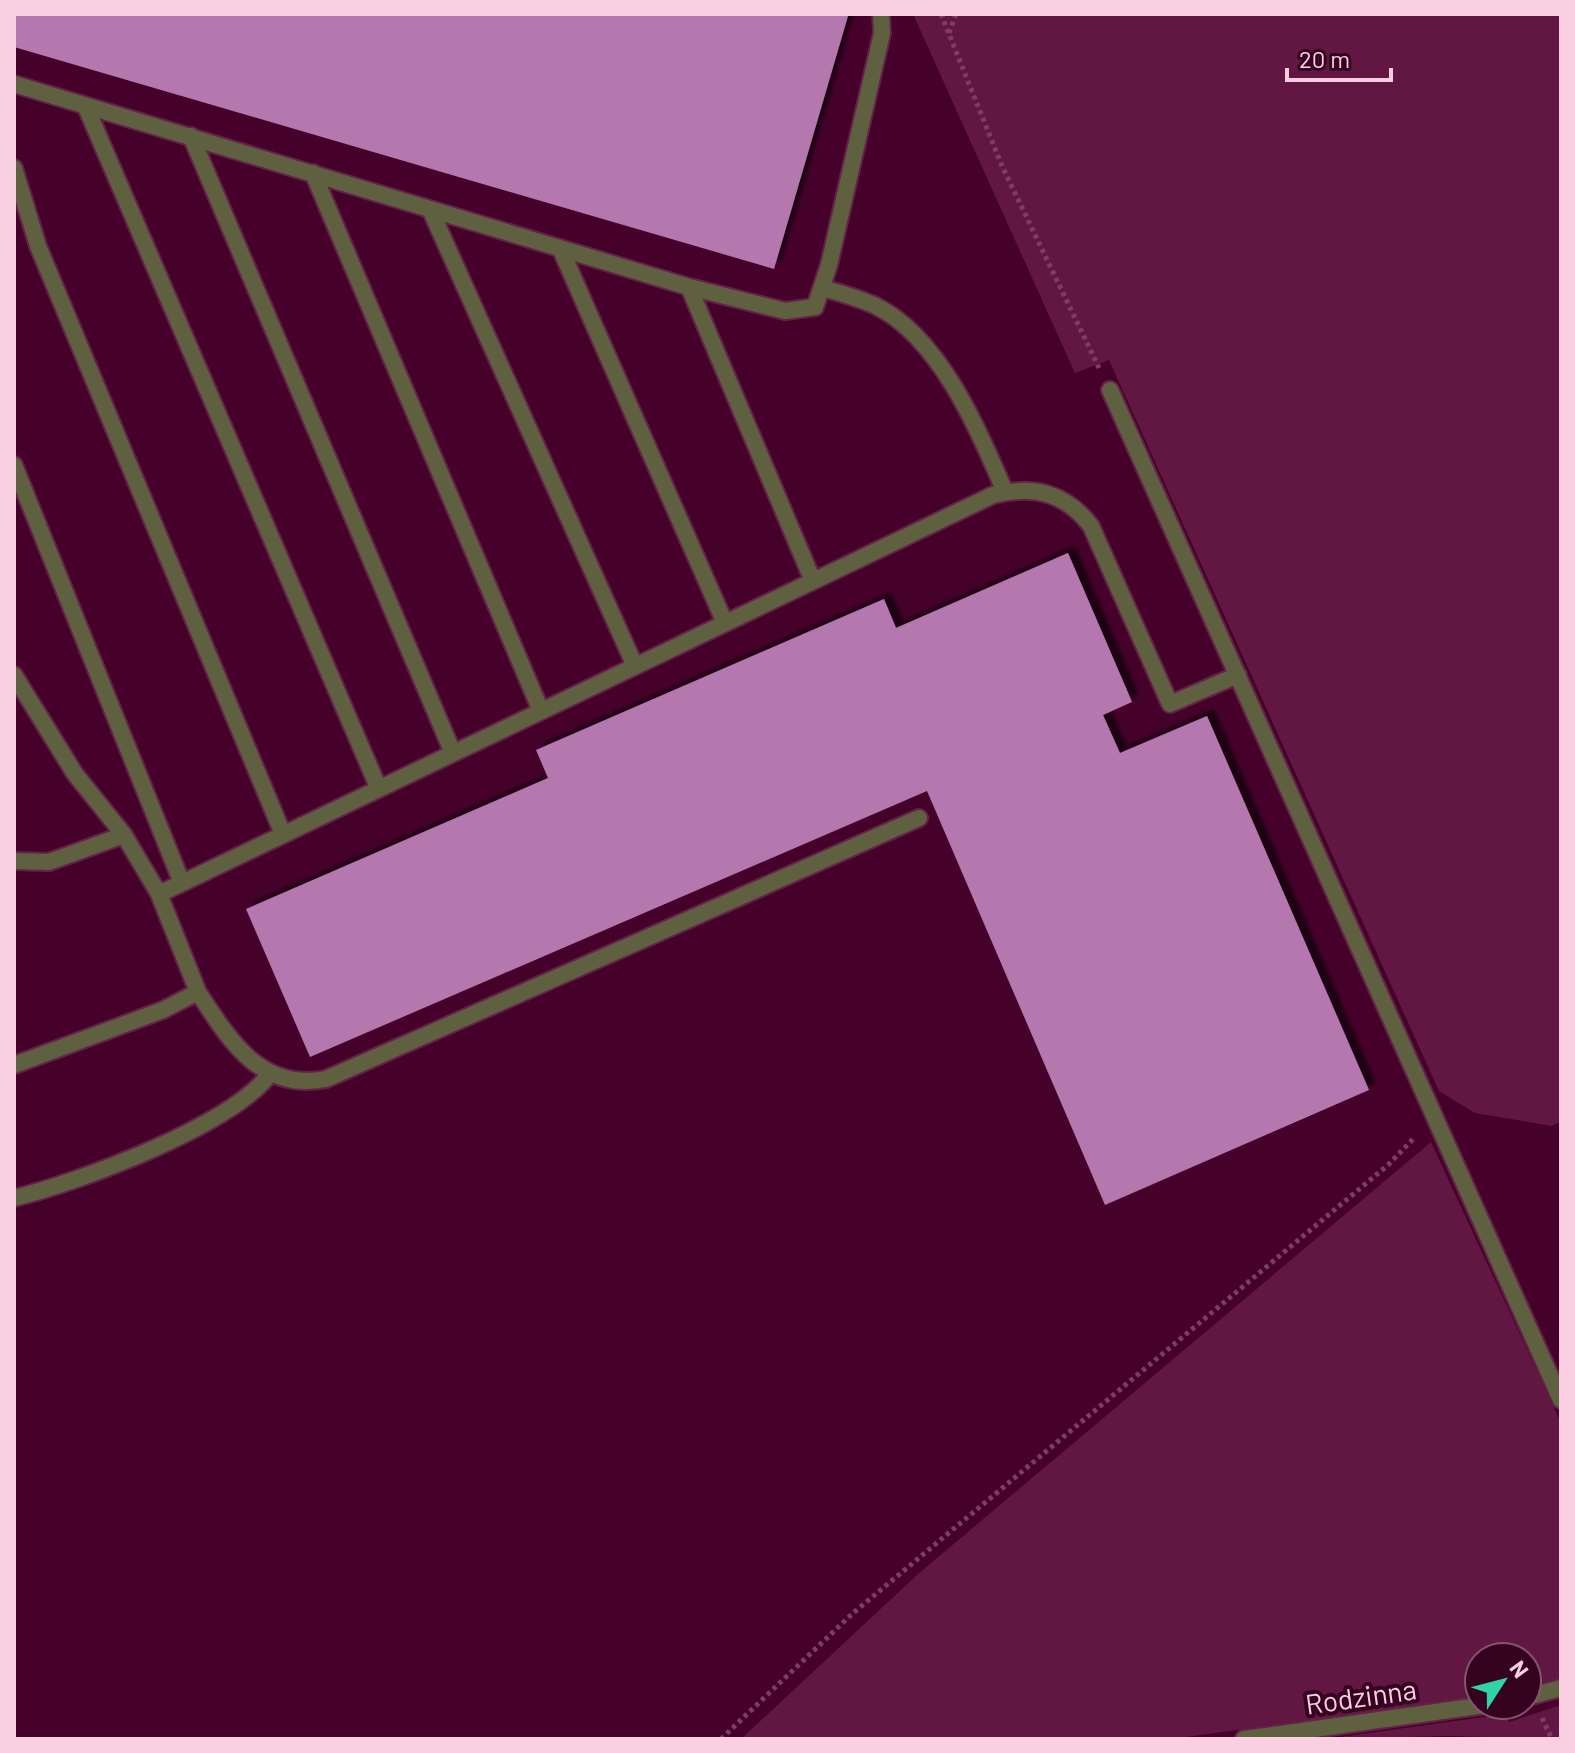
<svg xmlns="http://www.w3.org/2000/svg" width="1575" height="1753" font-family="Barlow,sans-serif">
	<defs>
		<filter id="shadow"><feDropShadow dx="7" dy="-7" stdDeviation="2" flood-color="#0009"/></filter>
	</defs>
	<rect width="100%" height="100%" fill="#46012b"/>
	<path fill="#621742" d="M913 14H1561V1121L1552 1126 1475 1113 1439 1091 1109 360 1075 373Z
		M1431 1142 1561 1423V1678L1527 1687V1657H1479V1697L1171 1739H741L918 1574Z
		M1561 1705V1739L1448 1736 1325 1739 1506 1714 1509 1722Z"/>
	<path fill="#b477ae" filter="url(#shadow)" d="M14 14H841L848 16 774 269 14 47Z
		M1068 553 1132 702 1103 715 1120 753 1207 716 1369 1090 1105 1205 927 791 310 1057 246 909 548 778 536 750 884 599 896 628Z"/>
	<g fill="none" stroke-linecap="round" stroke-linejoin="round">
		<g stroke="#632248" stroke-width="20">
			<path id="lane" d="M14 84 689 287 785 311 815 307 829 265 882 33 881 14
				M86 107 379 789
				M191 136 453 753
				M14 168 38 246 283 834
				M313 173 541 711
				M430 209 635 666
				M561 250 725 623
				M689 287 813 581
				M823 288C840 293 859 298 876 306 939 337 979 430 1005 492
				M1110 390 1561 1400
				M14 465 182 883
				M14 675 75 774 124 835 159 894
				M14 861 49 862 124 835
				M198 992C230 1041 261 1092 326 1079L919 818
				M14 1065 163 1010 198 992 159 894 993 495C1033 485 1065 492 1091 526L1170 704 1238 675
				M14 1198C79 1182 228 1127 269 1075
				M1527 1697 1561 1688
				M1244 1739 1485 1705"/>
		</g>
		<path stroke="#7c3f62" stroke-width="5" stroke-dasharray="4 4" stroke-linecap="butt" d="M941 14 1002 166 1099 368
			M949 33 956 14
			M1542 1718 1552 1739
			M721 1739 852 1614 1388 1165 1415 1137"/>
		<use href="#lane" stroke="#5f6040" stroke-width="16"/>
	</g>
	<g text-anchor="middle" stroke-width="8" stroke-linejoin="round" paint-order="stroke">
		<g font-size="28" fill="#facfe2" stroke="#350320">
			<text transform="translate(1361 1697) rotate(-8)" y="10">Rodzinna</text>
		</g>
	</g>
	<rect width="1575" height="1753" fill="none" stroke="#facfe2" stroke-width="32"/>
	<g transform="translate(1503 1681) rotate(54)"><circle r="38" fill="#350320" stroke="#84556e" stroke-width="2"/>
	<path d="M0-6L14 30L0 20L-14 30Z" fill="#31d4a9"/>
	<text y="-12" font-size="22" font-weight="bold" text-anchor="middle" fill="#facfe2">N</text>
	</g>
	<path d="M1287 68v12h104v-12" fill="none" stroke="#facfe2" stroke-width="4"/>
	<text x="1299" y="68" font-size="24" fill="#facfe2" stroke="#350320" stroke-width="6" paint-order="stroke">20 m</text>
</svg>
